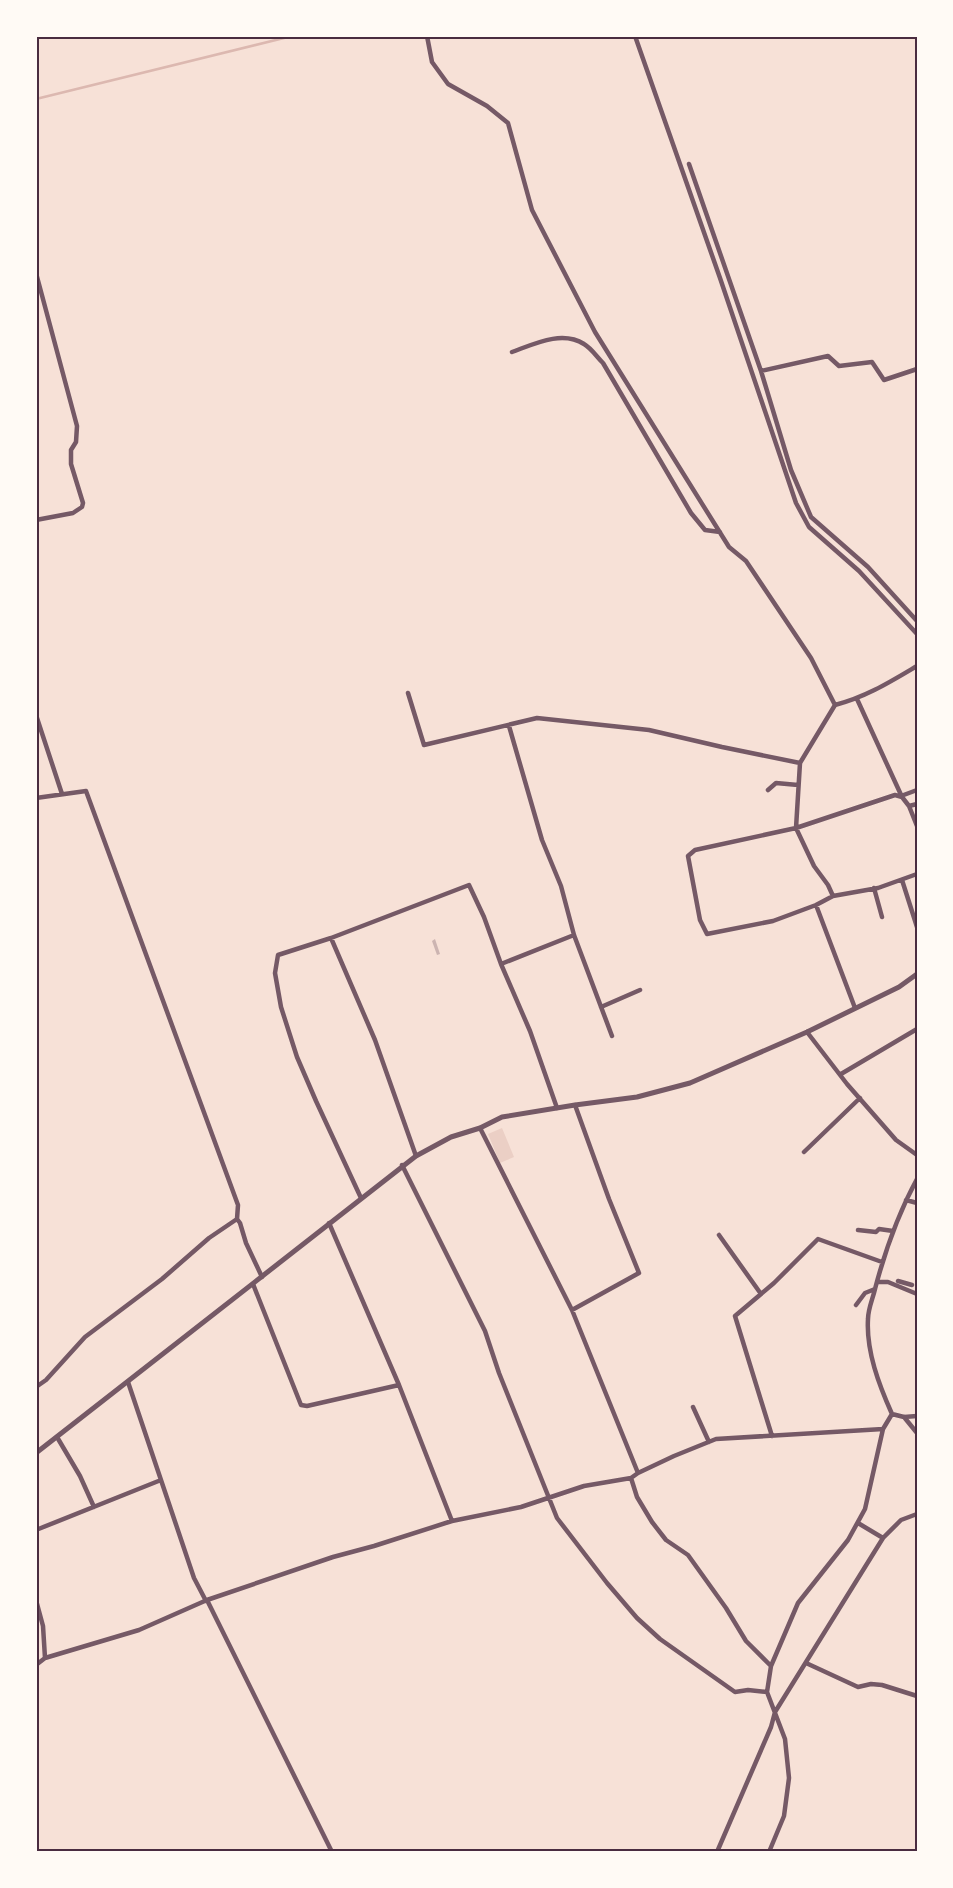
<svg xmlns="http://www.w3.org/2000/svg" width="953" height="1888" font-family="'IBM Plex Sans',sans-serif">
	<rect width="100%" height="100%" fill="#f7e1d7"/>
	<path fill="#ebcfc5" d="M502 1128 514 1157 500 1163 488 1134Z"/>
	<g fill="none" stroke-linecap="round" stroke-linejoin="round">
		<path stroke="#dcb8b0" stroke-width="2.5" d="M36 99 292 36"/>
	</g>
	<path fill="#ccb4b1" d="M435 939 440 954 437 955 432 941Z"/>
	<g fill="none" stroke-linecap="round" stroke-linejoin="round">
		<path stroke="#755966" stroke-width="4.5" d="M427 36 432 62 448 84 487 106 508 123 532 210 595 332 729 547 746 561 811 658 835 705
			M635 36 720 278 796 503 809 527 859 571 917 634
			M689 164 761 371 791 470 811 517 868 567 917 621
			M36 273 77 426 76 442 71 450V464L83 503 82 507 73 513 36 520
			M512 352C534 344 562 330 584 344 591 348 597 357 603 363L691 513 705 530 720 532
			M761 371 828 356 839 366 872 362 884 380 917 369
			M408 693 424 745 537 718 649 730 722 747 800 763
			M857 699 902 797
			M36 715 62 794
			M509 726 542 840 561 886 574 935 612 1036
			M768 790 776 783 798 785
			M901 796 917 790
			M36 798 86 791 238 1205 237 1219 240 1223 246 1243 262 1277
			M917 804 909 806 917 826
			M909 806 902 797 895 795 796 828 695 850 688 856 700 920 707 934 773 921 816 905 833 896 878 888 917 874
			M902 880 917 927
			M874 888 882 917
			M833 896 828 885 814 866 796 828 800 763 835 705C866 697 890 682 917 666
			M816 905 855 1008
			M331 938 375 1040 416 1156
			M501 964 574 935
			M601 1007 640 990
			M807 1032 847 1084 896 1140 917 1155
			M841 1074 917 1029
			M480 1128 572 1310 638 1473
			M804 1152 860 1098
			M402 1165 485 1331 499 1373 557 1518 607 1583 637 1618 660 1639 735 1692 748 1690 767 1692
			M361 1198 316 1101 297 1057 281 1007 275 973 278 955 331 938 469 885 484 917 501 964 530 1031 557 1108
			M906 1200 917 1203
			M329 1223 399 1385 452 1521
			M858 1230 876 1232 879 1229 893 1231
			M719 1235 761 1294
			M898 1281 912 1285
			M877 1282H888L917 1294
			M253 1284 301 1405 307 1406 399 1385
			M856 1305 865 1293 875 1289
			M572 1310 639 1273 609 1199 575 1105
			M128 1382 194 1578 206 1601
			M36 1387 46 1380 85 1337 162 1279 209 1238 237 1219
			M693 1407 709 1442
			M892 1414 904 1417 917 1416
			M904 1417 917 1433
			M772 1436 735 1316 774 1283 818 1239 882 1262
			M57 1437 80 1476 94 1507
			M631 1478 637 1497 652 1522 666 1540 688 1555 726 1608 746 1641 771 1666
			M858 1523 883 1538
			M36 1530 161 1480
			M36 1600 43 1626 45 1658
			M207 1600 332 1852
			M806 1663 858 1687 871 1684 882 1685 917 1696
			M36 1665 45 1658 139 1630 207 1600 333 1557 374 1546 452 1521 521 1507 584 1486 631 1478 638 1473 674 1456 716 1439 883 1429
			M717 1852 771 1727 775 1712 883 1538 901 1520 917 1514
			M769 1852 784 1816 789 1778 785 1739 767 1692 771 1666 798 1603 848 1540 865 1509 883 1429 892 1414C879 1385 866 1351 868 1319 868 1309 873 1298 875 1289 885 1251 898 1214 917 1179"/>
		<path stroke="#755966" stroke-width="5" d="M36 1453 416 1156 451 1137 480 1128 502 1117 575 1105 637 1097 690 1083 807 1032 899 987 917 974"/>
	</g>
	<rect width="953" height="1888" fill="none" stroke="#fffaf5" stroke-width="75"/>
	<rect x="38" y="38" width="878" height="1812" fill="none" stroke="#4a2c40" stroke-width="2"/>
</svg>
